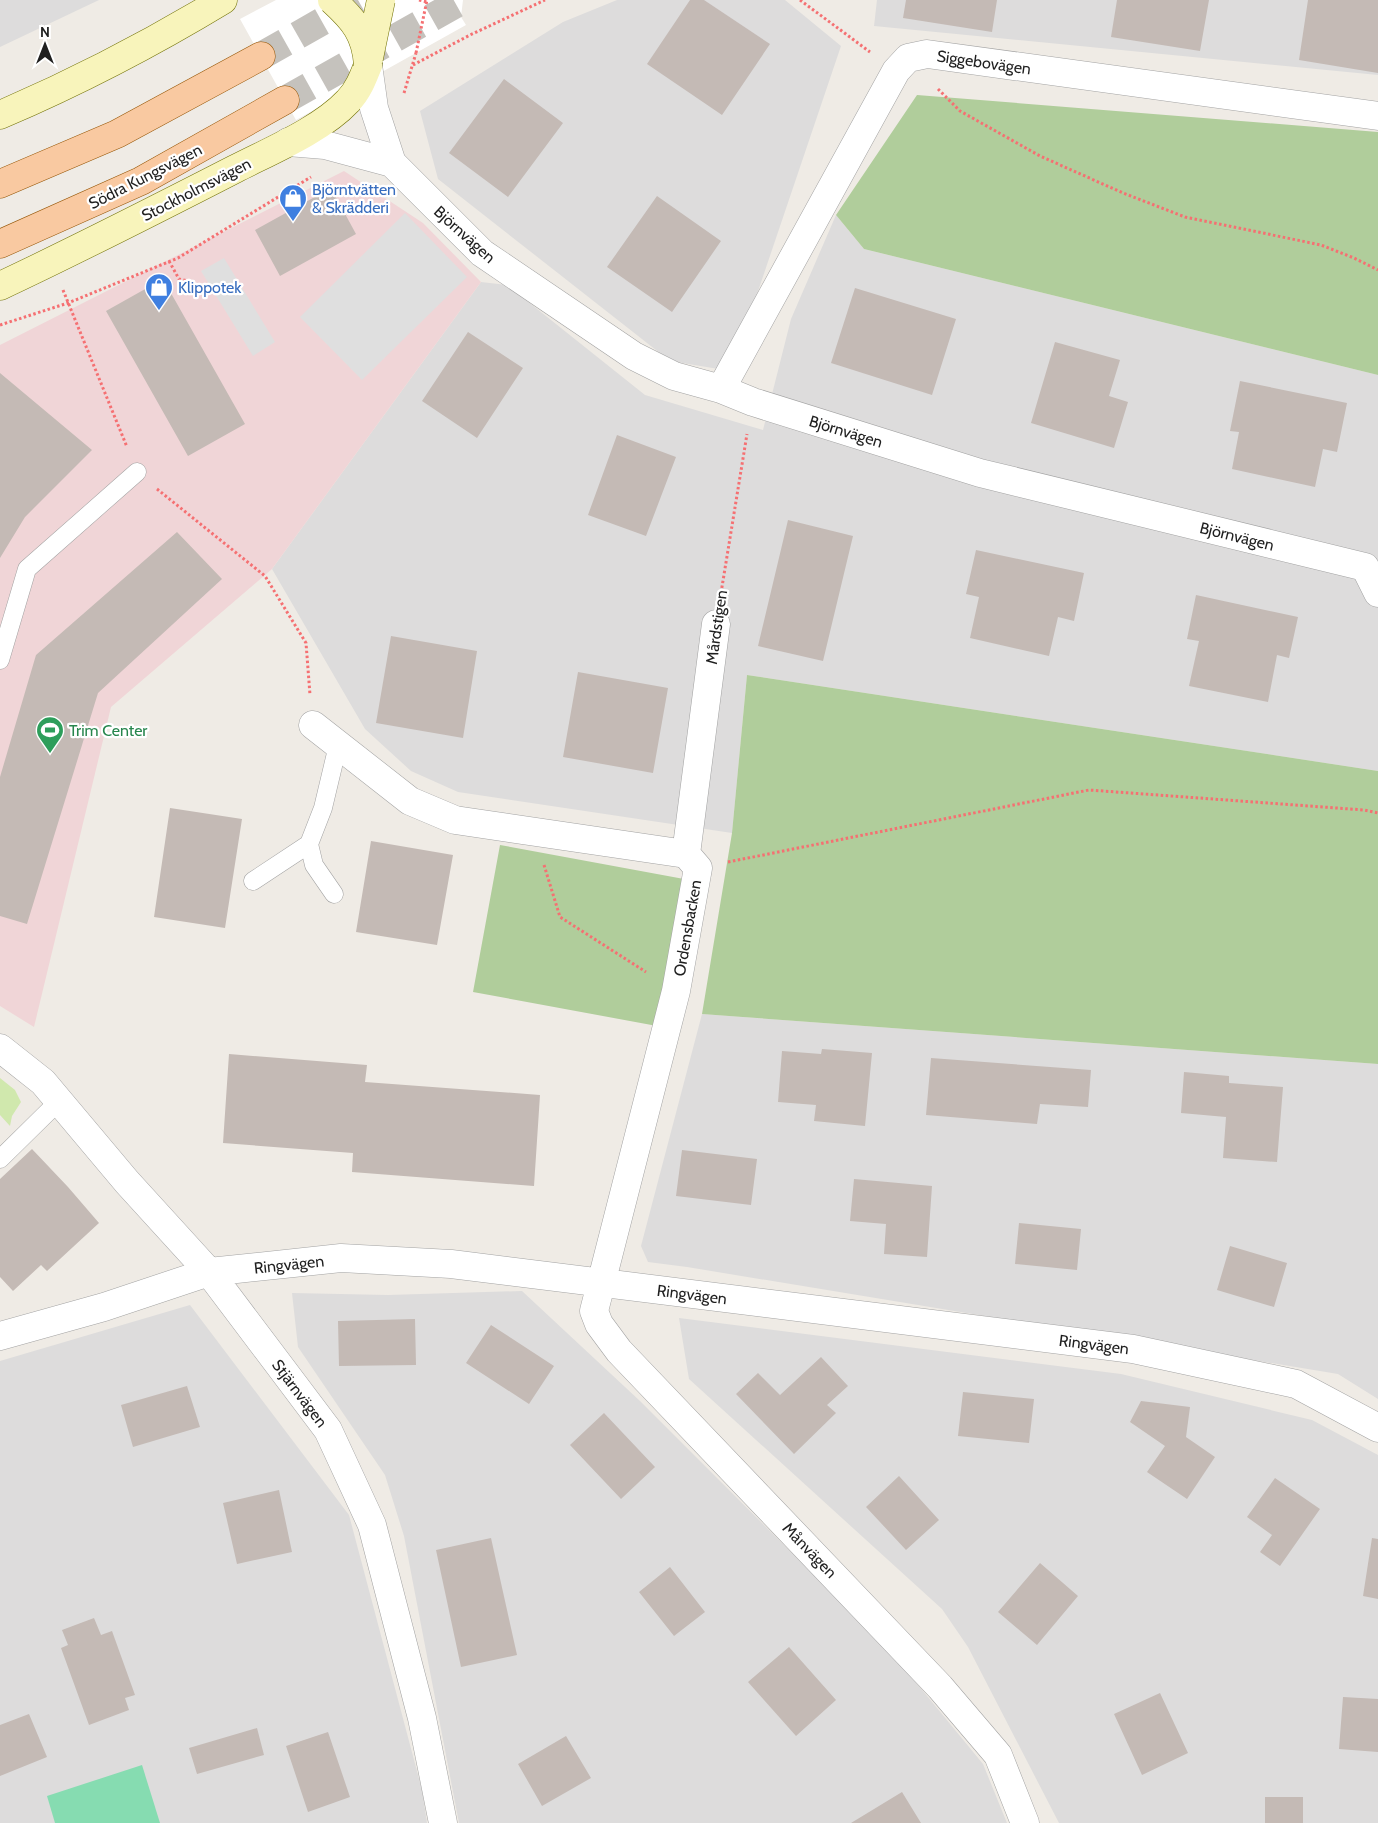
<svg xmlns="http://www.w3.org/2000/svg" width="1378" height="1823" font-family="Cabin,sans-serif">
	<rect width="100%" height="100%" fill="#efebe5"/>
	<path fill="#dddcdc" d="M0 0H99L0 47Z
		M617 0H785L841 46 731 371 670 361 438 179 420 111 563 22Z
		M877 0H1378V75L874 26Z
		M836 215 864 249 1378 375V771L747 675 732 833 458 792 411 771 365 729 272 569 481 282 507 285 645 395 763 430 791 319Z
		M702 1014 1378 1064V1399L1338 1374 687 1267 648 1262 641 1246Z
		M522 1291 640 1401 876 1637 914 1680 983 1764 1007 1823H459L404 1536 385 1475 298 1347 292 1293 388 1295Z
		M190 1305 349 1515 422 1790 427 1823H0V1361Z
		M679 1318 1121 1374 1312 1420 1378 1455V1823H1059L968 1647 942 1609 689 1379Z"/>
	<path fill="#f0d5d7" d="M344 171 423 223 481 282 272 569 111 707 34 1027 0 1006V345Z"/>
	<path fill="#d0e8ad" d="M0 1078 15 1090 21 1102 12 1116 10 1126 0 1115Z"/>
	<path fill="#b0cd9b" d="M917 95 1378 132V375L864 249 836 215Z
		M747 675 1378 771V1064L702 1014 732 833Z
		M500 845 684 879 657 1026 473 992Z"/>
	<path fill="#86dcb1" d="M142 1765 160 1823H55L47 1796Z"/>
	<path fill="#dfdfdf" d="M405 213 467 277 362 380 300 317Z
		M224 258 275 342 253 356 201 271Z"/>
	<path fill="#fff" d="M276 0H463L461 17 466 25 296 120 240 19Z"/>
	<path fill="#c4bab5" d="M690 0H704L770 44 722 115 647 64Z
		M906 0H997L992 32 903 18Z
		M1117 0H1209L1200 51 1111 37Z
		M1308 0H1378V73L1299 60Z
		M504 79 563 123 508 197 449 153Z
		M331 188 356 234 280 276 255 230Z
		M657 196 721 241 672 312 607 267Z
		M163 279 245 424 188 456 106 311Z
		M855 288 956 319 932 395 831 363Z
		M468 332 523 368 477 438 422 401Z
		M1055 342 1120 360 1109 396 1128 402 1114 448 1031 423Z
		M0 373 92 450 25 517 0 558Z
		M1240 381 1347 403 1337 452 1323 449 1315 487 1232 469 1239 432 1230 431Z
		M617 435 676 457 646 536 588 515Z
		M788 520 853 536 823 661 758 646Z
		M177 532 222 579 98 693 27 924 0 916V777L36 655Z
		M976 550 1084 573 1074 621 1058 617 1049 656 970 638 979 597 966 594Z
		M1196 595 1298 617 1289 658 1277 655 1268 702 1189 686 1199 641 1187 639Z
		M391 636 477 651 463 738 376 723Z
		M578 672 668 688 653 773 563 757Z
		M170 808 242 819 225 928 154 917Z
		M371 841 453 855 437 945 356 932Z
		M822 1049 872 1053 865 1126 814 1121 816 1105 778 1102 782 1051 821 1054Z
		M229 1054 367 1065 365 1082 540 1095 534 1186 352 1172 353 1153 223 1143Z
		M931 1058 1091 1070 1088 1107 1040 1104 1037 1124 926 1115Z
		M1184 1072 1229 1076V1083L1283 1087 1277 1162 1223 1158 1226 1117 1181 1113Z
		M32 1149 68 1187 99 1223 47 1271 41 1265 13 1291 0 1277V1179Z
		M682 1150 757 1159 751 1205 676 1196Z
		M854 1179 932 1186 927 1257 884 1254 886 1224 850 1221Z
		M1019 1223 1081 1229 1077 1270 1015 1264Z
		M1230 1246 1287 1263 1274 1307 1217 1290Z
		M415 1319 416 1365 339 1366 338 1321Z
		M491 1325 554 1366 529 1404 466 1363Z
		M821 1357 848 1386 827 1405 836 1413 794 1454 736 1394 758 1373 780 1395Z
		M187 1386 200 1427 133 1447 121 1405Z
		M963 1392 1034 1399 1029 1443 958 1436Z
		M1141 1401 1190 1407 1186 1437 1215 1457 1187 1499 1147 1472 1165 1446 1130 1422Z
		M604 1413 655 1467 621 1499 570 1445Z
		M899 1476 939 1520 906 1550 866 1507Z
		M1275 1478 1320 1509 1280 1566 1260 1552 1272 1535 1247 1517Z
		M279 1490 292 1552 237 1564 223 1503Z
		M491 1538 517 1655 461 1667 436 1550Z
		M1372 1538 1378 1539V1599L1363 1596Z
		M1040 1563 1078 1596 1037 1645 998 1612Z
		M670 1567 705 1612 674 1636 639 1592Z
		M94 1618 101 1635 112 1631 135 1695 125 1698 129 1710 89 1725 61 1648 68 1645 62 1630Z
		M789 1647 836 1700 796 1736 748 1682Z
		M1160 1693 1188 1753 1142 1775 1114 1714Z
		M1343 1697 1378 1699V1752L1339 1749Z
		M29 1714 47 1757 0 1776V1725Z
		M257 1728 264 1755 197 1774 189 1748Z
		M328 1732 350 1797 308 1812 286 1746Z
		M566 1736 591 1778 542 1806 518 1764Z
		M902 1792 921 1823H851Z
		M1265 1797H1303V1823H1265Z"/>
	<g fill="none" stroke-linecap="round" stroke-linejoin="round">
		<path stroke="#c5c2bd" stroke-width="28" stroke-dasharray="28 14" stroke-linecap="butt" d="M261 56 360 0
			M285 100 463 0"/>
		<g stroke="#a3a3a3" stroke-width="19">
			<path id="lane" d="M0 660 27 569 137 472
				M309 844 314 865 334 894
				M253 881 309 844 323 808 338 745
				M0 1159 59 1101"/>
		</g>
		<g stroke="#a3a3a3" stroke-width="29">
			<path id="street" d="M368 65 374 108 392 163 482 253 634 356 674 376 721 389 753 402 980 473 1365 567 1378 593
				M288 142 325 145 392 163
				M721 389 896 71 908 58 927 54 1378 116
				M313 725 410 801 455 820 686 854 698 868 676 991 594 1311 599 1324 619 1351 940 1687 998 1755 1025 1823
				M686 854 716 624
				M0 1048 43 1082 127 1182 209 1272 328 1430 372 1525 422 1718 443 1823
				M0 1336 104 1307 209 1272 341 1258 451 1264 1133 1349 1296 1384 1378 1428"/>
		</g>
		<g stroke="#737308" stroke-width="29">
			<path id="secondary" d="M0 115C77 82 152 43 223 0
				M0 286C79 249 157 209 235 169 270 151 321 130 348 101 358 91 363 78 368 65"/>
		</g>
		<g stroke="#955505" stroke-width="29">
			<path id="primary" d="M0 184 117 134 261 56
				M0 244 141 181 285 100"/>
		</g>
		<path stroke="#f57072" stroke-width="3" stroke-dasharray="2.5 2.5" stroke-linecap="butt" d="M419 0 427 2
			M800 0 870 52
			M413 65 470 35 545 0
			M938 89 960 111 1040 156 1123 193 1185 217 1321 245 1354 258 1378 270
			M404 93 416 53
			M169 261 179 279 193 282
			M63 290 127 447
			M0 325 68 303 178 258 311 177
			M157 489 265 576 306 643 310 695
			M721 593 747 434
			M728 862 1089 790 1364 810 1378 813
			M544 865 560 917 646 972"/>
		<use href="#lane" stroke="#fff" stroke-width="18"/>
		<use href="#street" stroke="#fff" stroke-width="28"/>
		<use href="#secondary" stroke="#f8f4bb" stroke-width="28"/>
		<use href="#primary" stroke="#f9c9a1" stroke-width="28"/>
		<g stroke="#737308" stroke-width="29" stroke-linecap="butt">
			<path id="secondary-bridge" d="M332 0C354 20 366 34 368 65
				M369 58 381 0"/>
		</g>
		<path stroke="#f57072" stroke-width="3" stroke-dasharray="2.5 2.5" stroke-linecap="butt" d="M416 53 427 0"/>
		<use href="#secondary-bridge" stroke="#f8f4bb" stroke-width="28"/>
	</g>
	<defs>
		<g id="shop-pin" transform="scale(1.4375)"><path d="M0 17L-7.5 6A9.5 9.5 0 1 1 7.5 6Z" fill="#3f7fe0" stroke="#fff"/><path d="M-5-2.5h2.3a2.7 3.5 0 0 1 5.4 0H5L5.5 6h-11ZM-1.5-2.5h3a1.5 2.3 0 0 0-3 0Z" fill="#fff"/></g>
		<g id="stadium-pin" transform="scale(1.4375)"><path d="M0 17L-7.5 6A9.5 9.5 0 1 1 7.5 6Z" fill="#2e9e5b" stroke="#fff"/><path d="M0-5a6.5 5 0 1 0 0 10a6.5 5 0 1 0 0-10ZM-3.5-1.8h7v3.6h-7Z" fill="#fff"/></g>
	</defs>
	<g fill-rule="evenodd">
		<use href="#shop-pin" x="293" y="198"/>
		<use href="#shop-pin" x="159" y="287"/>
		<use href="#stadium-pin" x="50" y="730"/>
	</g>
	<g text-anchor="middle" stroke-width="4.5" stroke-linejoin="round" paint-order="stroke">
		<g font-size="16" fill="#1f1f1f" stroke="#fff">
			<text transform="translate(984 62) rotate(8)" y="6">Siggebovägen</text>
			<text transform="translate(145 176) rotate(-27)" y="6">Södra Kungsvägen</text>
			<text transform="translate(196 189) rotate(-27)" y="6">Stockholmsvägen</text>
			<text transform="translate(465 234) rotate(42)" y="6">Björnvägen</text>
			<text transform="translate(846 431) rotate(17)" y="6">Björnvägen</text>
			<text transform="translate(1237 536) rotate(14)" y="6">Björnvägen</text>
			<text transform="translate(716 627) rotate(-82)" y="6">Mårdstigen</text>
			<text transform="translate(687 928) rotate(-80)" y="6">Ordensbacken</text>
			<text transform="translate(289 1264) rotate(-6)" y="6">Ringvägen</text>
			<text transform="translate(692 1294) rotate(7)" y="6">Ringvägen</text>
			<text transform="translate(1094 1344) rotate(7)" y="6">Ringvägen</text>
			<text transform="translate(300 1393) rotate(53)" y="6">Stjärnvägen</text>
			<text transform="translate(810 1550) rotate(46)" y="6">Månvägen</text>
		</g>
		<g font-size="16" fill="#366cbe" stroke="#fff" text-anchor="start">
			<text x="312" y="195">Björntvätten<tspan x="312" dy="18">&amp; Skrädderi</tspan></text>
			<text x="178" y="293">Klippotek</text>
		</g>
		<g font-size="16" fill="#27864d" stroke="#fff" text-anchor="start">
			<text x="69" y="736">Trim Center</text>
		</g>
	</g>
	<g transform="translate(45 45)" stroke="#ffffff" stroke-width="4" paint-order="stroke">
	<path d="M0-4L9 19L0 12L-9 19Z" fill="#1f1f1f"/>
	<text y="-8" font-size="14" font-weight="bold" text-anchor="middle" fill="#1f1f1f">N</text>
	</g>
</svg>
